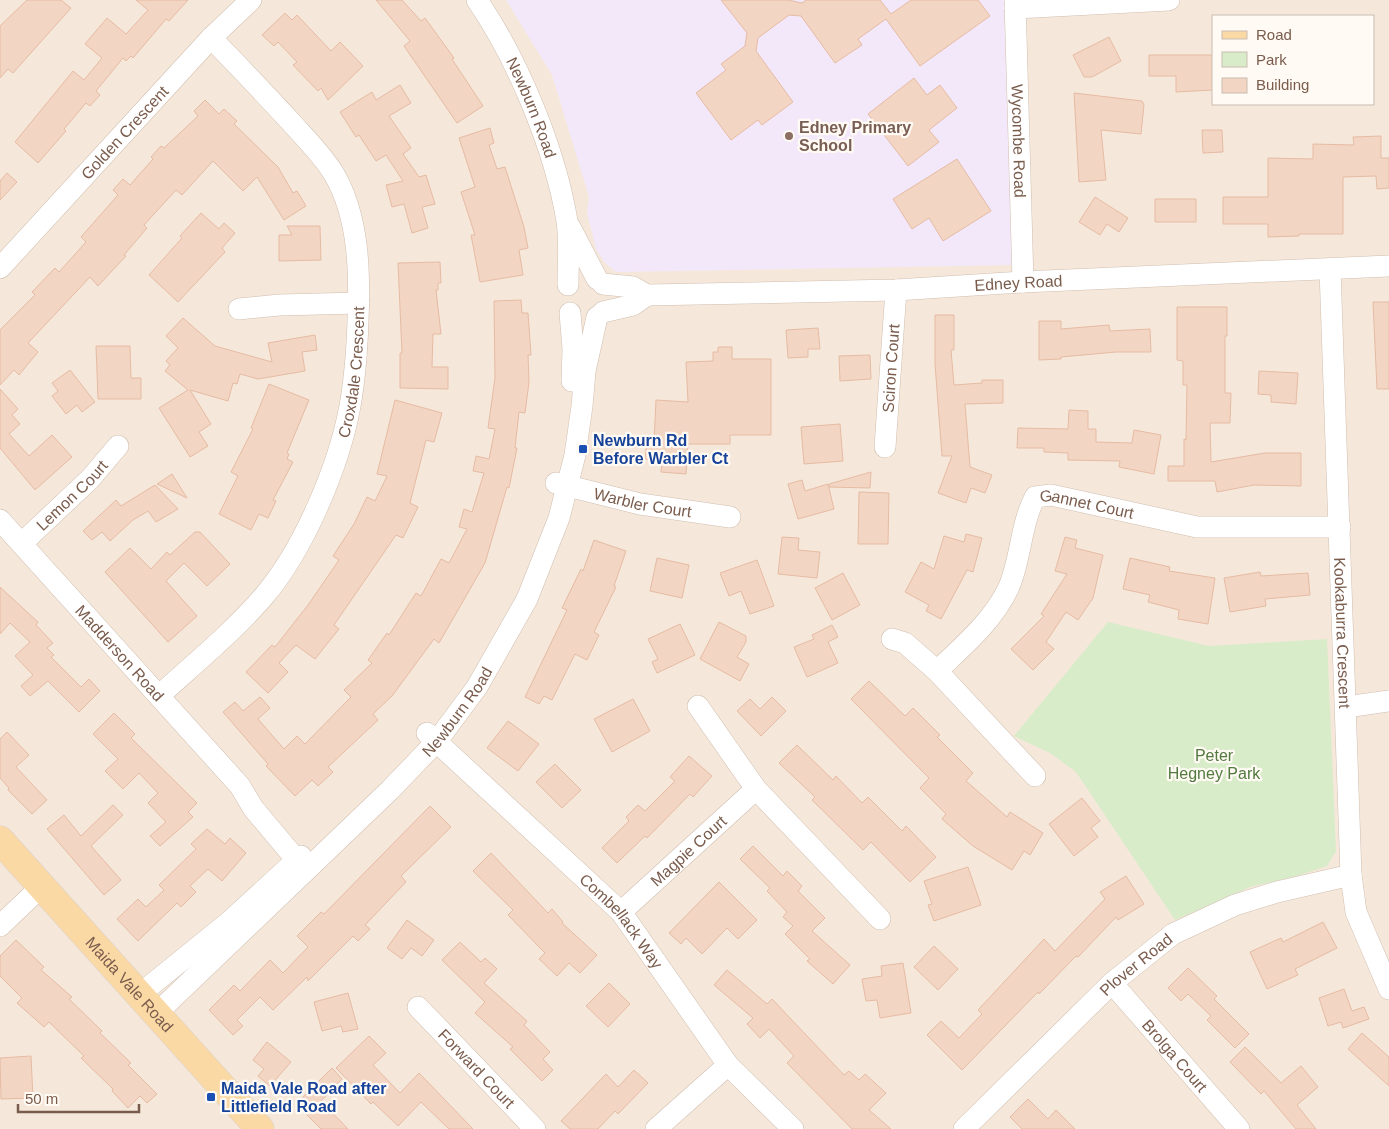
<svg xmlns="http://www.w3.org/2000/svg" width="1389" height="1129" font-family="Helvetica,sans-serif">
	<rect width="100%" height="100%" fill="#fdf6ec"/>
	<path fill="#f5e8da" fill-rule="evenodd" d="M0 0H1389V1129H0ZM1213 16H1373V104H1213Z"/>
	<path fill="#f3e8fa" d="M506 0H1004L1012 265 616 272 605 263 596 249 587 213 589 197 552 75Z"/>
	<path fill="#d8ecc9" d="M1108 622 1209 646 1327 639 1336 851 1327 866 1297 876 1250 887 1175 920 1076 772 1050 753 1014 736Z"/>
	<path fill="#f3d5c3" stroke="#e6bba3" d="M27 0H61L71 8 13 73 8 69 0 78V26Z
		M136 0H188L169 21 166 19 133 58 131 56 126 61 123 58 96 91 100 95 90 106 86 103 64 129 66 131 38 163 15 142 73 71 84 80 102 58 85 44 107 18 126 34 148 10Z
		M376 0H402L421 21 425 18 454 58 452 59 483 106 457 123 404 46 410 41Z
		M721 0H788L802 3 806 0H880L891 14 911 0H978L990 16 920 66 886 19 858 39 862 45 835 63 801 16 789 15 758 38 756 51 793 102 762 125 758 120 731 140 696 93 726 70 721 64 745 46 747 33Z
		M285 13 292 20 297 15 331 51 340 42 363 66 328 100 321 88 318 91 293 65 297 62 278 42 274 46 262 35Z
		M1109 37 1121 61 1092 77H1084L1073 55Z
		M1149 55H1213V90L1176 92V76H1149Z
		M914 78 927 95 940 85 957 108 929 130 939 142 908 166 868 114Z
		M400 85 411 103 389 116 411 148 403 154 419 177 426 175 435 204 422 207 428 228 412 233 404 204 392 207 386 185 403 181 386 155 376 161 359 135 356 137 340 112 372 92 376 100Z
		M1074 93 1142 101 1144 105 1141 134 1101 130 1106 180 1079 182Z
		M205 100 219 114 224 109 237 121 234 124 278 167 293 193 297 191 306 206 284 220 257 177 243 191 213 161 182 195 176 190 144 225 147 228 124 255 126 256 98 286 90 277 28 343 38 352 19 375 14 370 0 385V330L35 295 32 292 55 268 59 272 86 242 81 237 118 195 113 190 123 179 130 185 153 159 151 157 161 146 164 148 198 116 194 111Z
		M490 128 494 143 489 145 497 169 505 167 524 227 528 248 519 250 523 275 480 282 471 235H475L461 192 475 187 459 138Z
		M1202 130H1222L1223 152 1203 153Z
		M1381 136V158H1389V188L1377 189 1376 176 1343 177V234H1299V236L1268 237V224H1223V197H1268V158L1313 159V144L1354 145 1353 137Z
		M957 159 991 211 943 241 929 218 912 229 893 199Z
		M7 173 17 182 0 200V181Z
		M1095 197 1128 218 1119 232 1107 224 1100 235 1079 222Z
		M1155 199H1196V222H1155Z
		M201 213 219 229 224 223 235 233 222 248 225 252 178 302 149 275 182 238 180 236Z
		M287 226H320L321 260 279 261V235H292Z
		M440 262 441 283H438V290H436L441 334H433L432 367H448V389L400 388V353H402L398 263Z
		M521 300 522 313H528L531 355H528L529 382 525 413 519 412 515 448H517L509 488 507 487 485 563 439 643 434 639 392 696 373 714 378 720 328 767 333 772 318 786 312 780 295 796 266 766 268 764 223 712 235 702 243 711 260 697 270 708 258 719 284 749 297 736 305 744 351 697 344 690 372 663 368 660 387 633 389 635 416 593 421 596 441 559 449 563 467 529 459 527 464 509 472 512 484 473 473 471 476 456 489 459 495 429 488 428 495 378 494 301Z
		M1373 302H1389V389H1377Z
		M1177 307H1227V336H1225V393H1231L1230 423H1210L1211 462 1265 453H1301V486L1254 485 1217 492 1215 481H1168V466H1184V439L1186 440 1187 385H1183V361L1177 360Z
		M935 315H954V350H951L954 385 982 383V380H1003V403L965 404 970 467 992 475 985 493 971 488 966 503 938 493 952 456H942L935 364Z
		M183 318 215 346 272 362 268 343 315 335 317 350 302 352 305 371 258 379 240 374 237 384 233 383 228 401 190 390 211 424 199 432 208 446 190 457 159 408 188 390 165 371 170 365 166 361 178 348 166 336Z
		M1039 321H1061V329L1109 325 1110 331 1150 329 1151 352H1116L1061 357V359L1039 360Z
		M818 328 820 349H808V357L788 358 786 330Z
		M96 346H130L131 378H141V399H98Z
		M718 347H732V359H771V435H730V444H688L686 474 661 472 662 461 645 459 647 441 654 442 656 400 688 402 686 362 713 361V352H718Z
		M870 355 871 379 840 381 839 356Z
		M70 370 95 402 82 412 77 405 66 414 52 396 58 391 52 383Z
		M1259 371 1298 373 1296 404 1271 402V395L1258 394Z
		M269 384 309 400 287 453 289 454 287 459 293 462 273 500 276 501 268 518 259 514 251 530 219 514 238 476 231 472 253 429 251 428Z
		M0 389 18 409 12 415 20 424 9 434 29 456 52 435 72 457 35 490 0 448Z
		M395 400 442 413 434 442 426 440 410 503 418 507 403 538 396 535 334 625 339 629 315 659 296 645 279 663 288 672 268 693 246 672 272 645 275 647 308 605 339 560 333 556 354 524 367 497 375 501 387 476 377 474Z
		M1069 410 1088 411V429H1096V442L1132 443 1134 430 1161 435 1154 474 1119 467 1120 461 1068 460V453L1044 452V448H1017L1018 428 1068 429Z
		M840 424 843 461 804 464 801 427Z
		M871 472 870 488 829 487V484Z
		M172 474 187 498 157 484Z
		M802 480 805 491 828 484 834 509 798 519 788 484Z
		M155 485 178 509 156 522 148 511 133 520 110 541 102 532 92 540 83 531 116 500 121 506Z
		M859 492 889 493 888 544H858Z
		M195 532H200L230 564 207 586 184 563 166 581 197 616 168 642 105 572 130 548 151 569 167 552 170 555Z
		M966 534 982 538 973 572 967 570 941 619 926 611 929 605 905 592 921 562 934 569 944 536 964 542Z
		M782 537 799 538 798 550 820 552 817 578 778 574Z
		M1065 537 1077 540 1075 548 1103 555 1093 598 1078 620 1066 612 1046 642 1054 649 1033 670 1011 649 1044 616 1041 614 1067 574 1055 571Z
		M594 540 626 551 614 586 616 587 594 632 599 635 587 660 575 654 552 700 544 696 539 704 525 697 567 610 562 608 581 569 583 571Z
		M657 558 689 565 682 598 650 591Z
		M1130 558 1170 567 1169 571 1215 578 1208 624 1178 619 1179 610 1148 602 1150 595 1123 589Z
		M757 560 774 606 750 614 741 591 729 596 720 573Z
		M1260 572 1261 576 1308 573 1310 595 1265 599 1266 606 1230 612 1224 578Z
		M843 573 860 605 832 620 815 588Z
		M0 587 38 622 36 625 53 643 47 648 54 655 51 657 81 687 89 679 100 691 79 712 48 681 30 696 21 686 33 675 15 656 30 642 10 623 0 634Z
		M719 622 746 636V642L737 657 749 664 740 681 700 659Z
		M680 624 695 655 657 673 652 662 658 659 648 639Z
		M832 625 838 637 828 642 838 663 807 677 794 647 814 639 812 635Z
		M869 681 905 716 913 708 940 735 937 737 973 773 966 781 1007 817 1010 812 1043 833 1030 855 1024 851 1012 870 973 846 942 819 946 814 920 788 929 778 851 699Z
		M772 697 786 711 761 736 737 711 750 699 760 709Z
		M633 699 650 731 612 752 594 719Z
		M114 713 135 734 131 738 197 803 188 812 193 817 160 846 150 836 166 822 148 803 158 793 139 773 123 789 105 771 118 759 93 734Z
		M508 721 539 744 518 771 487 748Z
		M7 732 29 755 16 767 47 800 32 814 8 790 9 788 0 778V739Z
		M797 745 833 780 836 776 862 803 868 797 902 831 906 826 936 857 910 882 871 842 863 850 812 800 815 797 779 763Z
		M689 756 712 776 693 797 690 794 647 838 645 836 617 863 602 848 629 821 626 817 638 805 645 811 675 781 670 777Z
		M555 764 581 790 562 808 536 782Z
		M1082 798 1100 821 1091 828 1098 837 1074 856 1049 824Z
		M113 805 123 815 91 846 121 880 104 895 47 829 64 815 81 836Z
		M430 806 451 827 401 876 406 882 365 925 370 929 358 941 353 936 308 981 307 977 273 1010 260 997 237 1020 243 1026 233 1035 209 1010 234 985 240 991 270 960 283 973 308 947 297 936 321 912 324 914Z
		M207 829 225 844 230 838 246 853 222 881 208 869 190 886 196 892 181 907 177 903 138 941 117 919 138 899 146 907 164 890 159 885 196 849 191 844Z
		M753 846 783 876 787 871 802 886 798 891 825 918 812 931 850 965 833 984 807 961 810 959 785 934 793 926 783 917 787 912 767 891 770 888 740 859Z
		M491 853 548 913 552 909 563 922 562 923 597 955 580 973 569 963 557 976 539 959 545 953 508 915 513 910 473 871Z
		M968 867 981 905 934 921 928 905 932 904 924 881Z
		M1126 876 1144 904 1118 920 1116 917 1078 957 1076 956 1039 994 1038 992 962 1070 927 1035 941 1021 959 1038 982 1014 978 1010 1044 939 1055 951 1105 899 1100 892Z
		M719 882 757 920 738 939 727 928 702 954 686 938 681 944 669 933Z
		M407 920 434 940 422 956 411 948 402 959 387 948Z
		M1323 922 1337 948 1295 969 1298 975 1267 989 1250 952 1281 938 1283 942Z
		M16 940 44 967 41 970 72 997 69 999 102 1031 100 1033 131 1063 128 1065 157 1094 147 1103 140 1096 128 1108 112 1091 113 1089 81 1058 84 1056 49 1022 44 1027 17 1003 22 998 0 976V956Z
		M460 942 481 962 485 958 497 969 484 983 527 1021 524 1025 550 1052 543 1059 553 1070 542 1081 510 1049 513 1047 475 1013 485 1002 442 960Z
		M934 946 958 969 938 990 914 967Z
		M903 963 911 1013 880 1018 877 1000 866 1001 862 979 882 976 881 966Z
		M1188 968 1217 996 1214 999 1249 1034 1235 1048 1207 1020 1211 1016 1188 994 1181 1001 1168 988Z
		M727 970 767 1004 772 999 844 1075 849 1071 859 1080 865 1074 886 1093 869 1110 891 1129H852L787 1063 794 1056 769 1029 760 1038 747 1024 753 1018 714 985Z
		M609 983 630 1004 608 1027 586 1006Z
		M1344 989 1352 1011 1364 1007 1369 1019 1343 1028 1341 1022 1328 1026 1319 998Z
		M348 993 358 1029 343 1032 341 1026 322 1031 314 1002Z
		M1362 1033 1389 1057V1086L1348 1049Z
		M369 1036 386 1053 373 1065 400 1093 419 1073 473 1129H449L421 1102 398 1126 373 1102 371 1104 336 1068Z
		M267 1042 291 1062 270 1086 258 1076 264 1069 253 1060Z
		M1245 1047 1281 1083 1301 1066 1318 1087 1297 1105 1316 1129H1296L1264 1091 1261 1094 1230 1062Z
		M31 1056 33 1098 1 1099 0 1058Z
		M332 1068 342 1079 321 1101 348 1129H321L296 1104Z
		M634 1070 648 1083 618 1114 615 1111 598 1129H570L561 1121 606 1074 618 1087Z
		M1028 1099 1048 1119 1056 1110 1075 1129H1022L1010 1117Z"/>
	<g fill="none" stroke-linecap="round" stroke-linejoin="round">
		<g stroke="#d1beb0" stroke-width="22">
			<g id="minor">
				<path id="s1" d="M477 0C518 60 555 149 567 221 570 241 568 264 568 285"/>
				<path id="s2" d="M1015 0 1023 282"/>
				<path d="M1015 8 1169 0"/>
				<path d="M570 227 597 279"/>
				<path id="s3" d="M0 268 211 38 251 0"/>
				<path id="s4" d="M1330 269 1351 875 1356 912 1389 989"/>
				<path id="s5" d="M603 284 633 287 647 295 896 290 1023 282 1389 266"/>
				<path d="M239 309 279 305 359 303"/>
				<path d="M603 312 633 305 647 295"/>
				<path d="M570 313 573 349 572 381"/>
				<path id="s6" d="M885 447 896 290"/>
				<path id="s7" d="M556 483 640 504 730 517"/>
				<path id="s8" d="M0 520 240 786 253 808 305 870"/>
				<path id="s9" d="M22 543 90 479 118 446"/>
				<path d="M892 639 905 643 937 671 1035 776"/>
				<path id="s10" d="M937 671C963 646 992 622 1008 589 1021 561 1020 526 1035 497L1051 495 1197 527H1340"/>
				<path id="s11" d="M160 695C195 663 233 632 264 596 304 549 339 466 350 406 355 378 357 350 358 321 360 272 359 217 334 174 322 154 304 137 289 120 263 92 238 65 211 38"/>
				<path d="M698 706 756 789 880 919"/>
				<path d="M1346 707 1389 701"/>
				<path id="s12" d="M427 733 621 912 728 1065 793 1129"/>
				<path id="s13" d="M621 912 756 789"/>
				<path d="M0 926 42 886"/>
				<path id="s14" d="M1112 983 1239 1129"/>
				<path d="M140 994 229 922 301 856"/>
				<path id="s15" d="M418 1007 535 1129"/>
				<path id="s16" d="M157 1013 390 790 437 741 477 687 527 599 559 518 575 455 582 406 585 371 597 317"/>
				<path d="M656 1129 728 1065"/>
				<path id="s17" d="M964 1129 1112 983 1173 934 1235 905 1277 892 1351 875"/>
			</g>
		</g>
		<g stroke="#dad1cd" stroke-width="29">
			<g id="major">
				<path id="s18" d="M0 840 260 1129"/>
			</g>
		</g>
		<use href="#minor" stroke="#fff" stroke-width="21"/>
		<use href="#major" stroke="#fbd9a5" stroke-width="28"/>
	</g>
	<circle fill="#8d6e63" stroke="#fffaf3" stroke-width="2" cx="789" cy="136" r="5"/>
	<g fill="#1a4fb4" stroke="#fffaf3" stroke-width="2">
		<rect x="578" y="444" width="10" height="10" rx="2.5"/>
		<rect x="206" y="1092" width="10" height="10" rx="2.5"/>
	</g>
	<g text-anchor="middle" stroke-width="4.5" stroke-linejoin="round" paint-order="stroke">
		<g font-size="16" fill="#7a5c4d" stroke="#fffaf3">
			<text dy="6" stroke="none"><textPath href="#s1" startOffset="121">Newburn Road</textPath></text>
			<text dy="6" stroke="none"><textPath href="#s3" startOffset="184">Golden Crescent</textPath></text>
			<text dy="6" stroke="none"><textPath href="#s2" startOffset="141">Wycombe Road</textPath></text>
			<text dy="6" stroke="none"><textPath href="#s5" startOffset="418">Edney Road</textPath></text>
			<text dy="6" stroke="none"><textPath href="#s6" startOffset="79">Sciron Court</textPath></text>
			<text dy="6" stroke="none"><textPath href="#s11" startOffset="388">Croxdale Crescent</textPath></text>
			<text dy="6" stroke="none"><textPath href="#s9" startOffset="69">Lemon Court</textPath></text>
			<text dy="6" stroke="none"><textPath href="#s7" startOffset="89">Warbler Court</textPath></text>
			<text dy="6" stroke="none"><textPath href="#s10" startOffset="258">Gannet Court</textPath></text>
			<text dy="6" stroke="none"><textPath href="#s4" startOffset="364">Kookaburra Crescent</textPath></text>
			<text dy="6" stroke="none"><textPath href="#s8" startOffset="179">Madderson Road</textPath></text>
			<text dy="6" stroke="none"><textPath href="#s16" startOffset="426">Newburn Road</textPath></text>
			<text dy="6" stroke="none"><textPath href="#s13" startOffset="91">Magpie Court</textPath></text>
			<text dy="6" stroke="none"><textPath href="#s12" startOffset="271">Combellack Way</textPath></text>
			<text dy="6" stroke="none"><textPath href="#s17" startOffset="238">Plover Road</textPath></text>
			<text dy="6" stroke="none"><textPath href="#s18" startOffset="194">Maida Vale Road</textPath></text>
			<text dy="6" stroke="none"><textPath href="#s14" startOffset="96">Brolga Court</textPath></text>
			<text dy="6" stroke="none"><textPath href="#s15" startOffset="85">Forward Court</textPath></text>
		</g>
		<g font-size="16" font-weight="bold" fill="#785e54" stroke="#fffaf3" text-anchor="start">
			<text x="799" y="133">Edney Primary<tspan x="799" dy="18">School</tspan></text>
		</g>
		<g font-size="16" font-weight="bold" fill="#164399" stroke="#fffaf3" text-anchor="start">
			<text x="593" y="446">Newburn Rd<tspan x="593" dy="18">Before Warbler Ct</tspan></text>
			<text x="221" y="1094">Maida Vale Road after<tspan x="221" dy="18">Littlefield Road</tspan></text>
		</g>
		<g font-size="16" fill="#537a41" stroke="#fffaf3">
			<text x="1214" y="761">Peter<tspan x="1214" dy="18">Hegney Park</tspan></text>
		</g>
	</g>
	<rect x="1212" y="15" width="162" height="90" fill="#fffaf3" stroke="#cabbb1"/>
	<rect x="1222" y="31" width="25" height="8" fill="#fbd9a5" stroke="#cabbb1"/>
	<text x="1256" y="40" font-size="15" fill="#7a5c4d">Road</text>
	<rect x="1222" y="52" width="25" height="15" fill="#d8ecc9" stroke="#cabbb1"/>
	<text x="1256" y="65" font-size="15" fill="#7a5c4d">Park</text>
	<rect x="1222" y="78" width="25" height="15" fill="#f3d5c3" stroke="#cabbb1"/>
	<text x="1256" y="90" font-size="15" fill="#7a5c4d">Building</text>
	<path d="M18 1104v8h121v-8" fill="none" stroke="#7a5c4d" stroke-width="2.5"/>
	<text x="25" y="1104" font-size="15" fill="#7a5c4d" stroke="#fffaf3" stroke-width="4" paint-order="stroke">50 m</text>
</svg>
